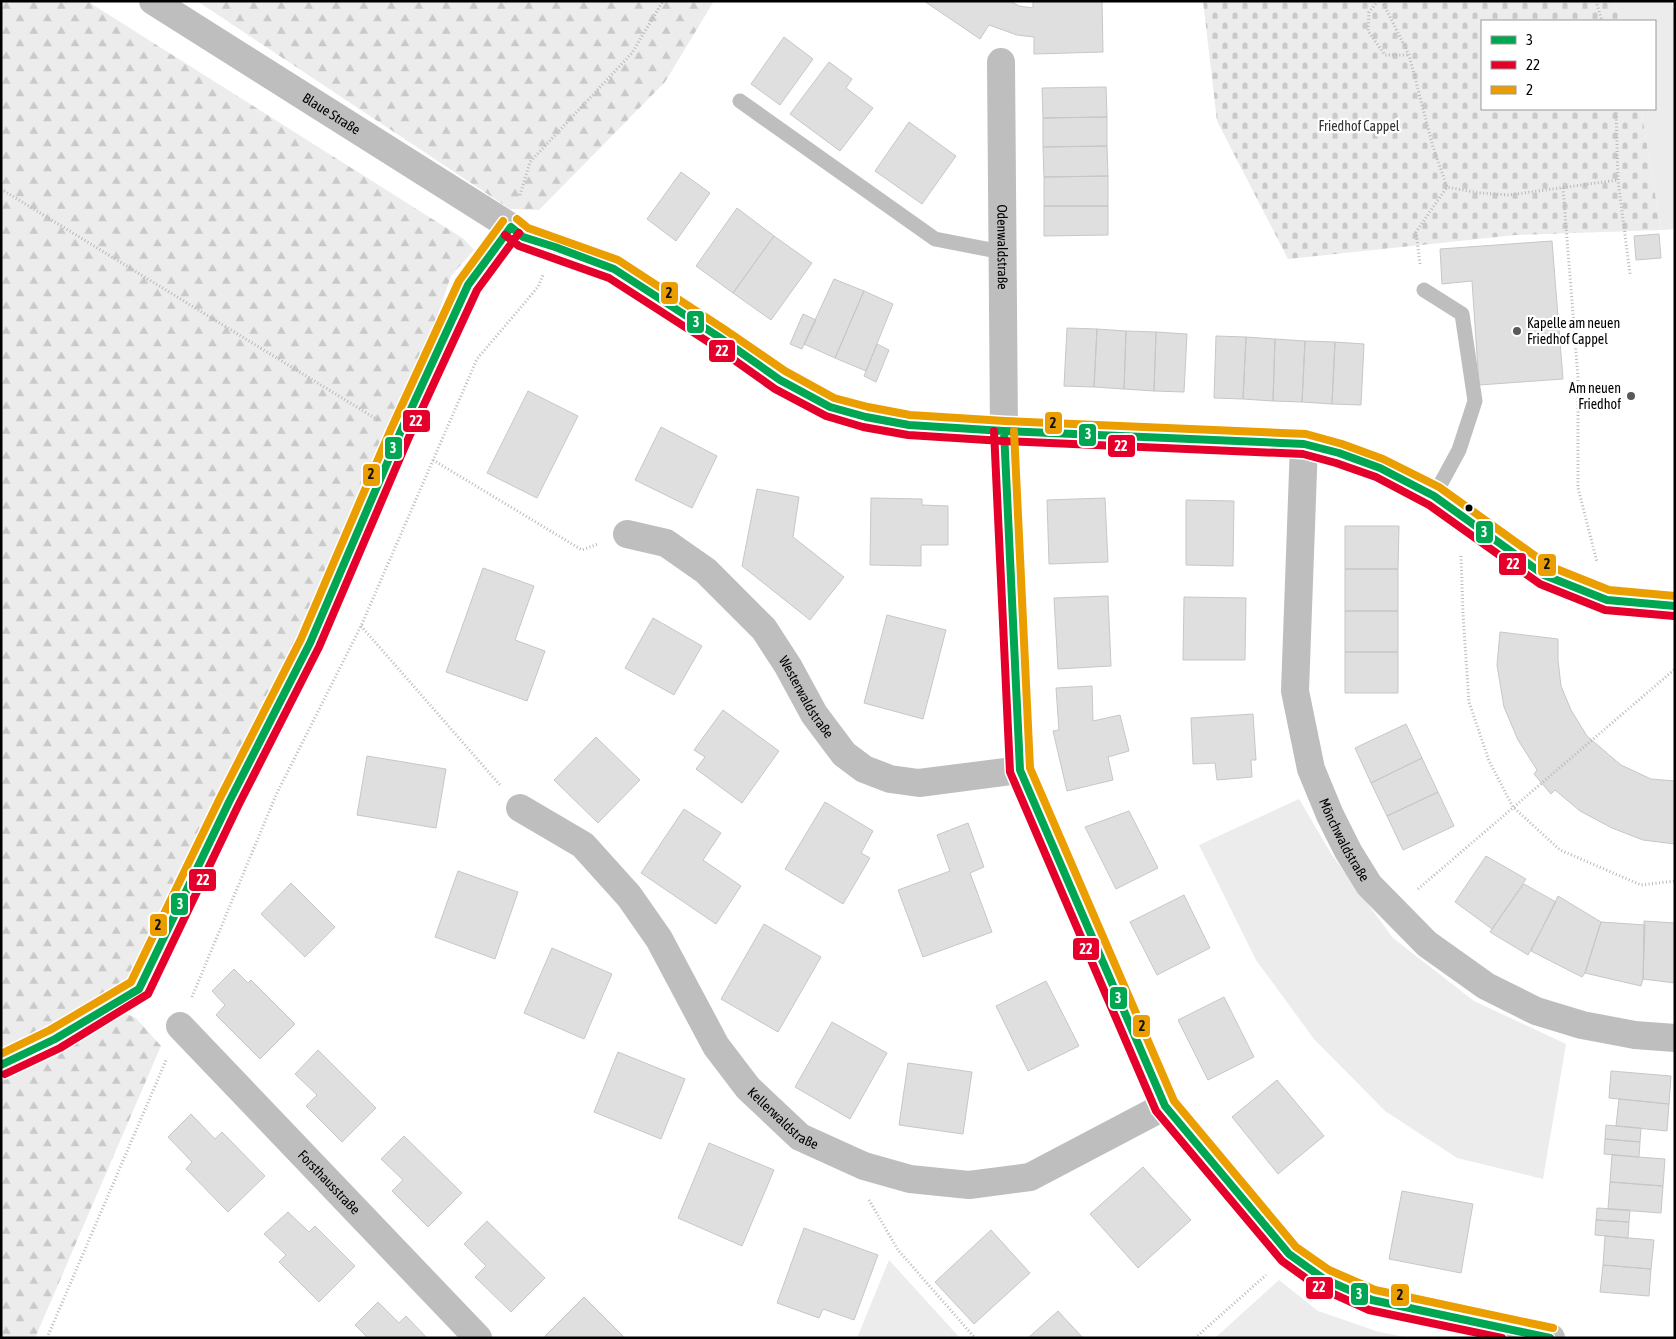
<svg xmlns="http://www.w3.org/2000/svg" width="1676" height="1339" font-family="'Asap Condensed',sans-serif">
	<defs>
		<pattern id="forest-firs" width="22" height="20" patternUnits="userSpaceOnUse" patternTransform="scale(1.25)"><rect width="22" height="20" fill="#ececec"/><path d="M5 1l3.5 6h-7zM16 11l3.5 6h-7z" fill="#c9c9c9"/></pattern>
		<pattern id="cemetery-stones" width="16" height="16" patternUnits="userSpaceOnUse" patternTransform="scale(1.25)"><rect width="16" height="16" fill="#ececec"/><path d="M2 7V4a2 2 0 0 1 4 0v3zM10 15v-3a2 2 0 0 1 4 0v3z" fill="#c9c9c9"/></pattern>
	</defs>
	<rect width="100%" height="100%" fill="#fff"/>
	<path fill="#ececec" d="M1614 1H1671L1675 13V229L1661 230 1641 109H1655V21H1620Z
		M1299 799 1332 855 1393 938 1474 1001 1566 1044 1543 1179 1457 1158 1385 1111 1314 1039 1256 960 1199 845Z
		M889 1260 960 1338H857Z
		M1279 1280 1318 1311 1379 1332 1410 1338H1215Z"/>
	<path fill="url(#forest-firs)" d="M1 1H87L464 239 474 250 451 276 428 343 385 448 303 637 133 981 122 1012 136 1018 161 1046 35 1338H1Z
		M197 1H714L665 82 539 210 510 209Z"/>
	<path fill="url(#cemetery-stones)" d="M1203 1H1614L1620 21H1482V109H1641L1661 230 1516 235 1288 259 1217 121Z"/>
	<path fill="#dfdfdf" stroke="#c7c7c7" d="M924 1H1010L1019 6 1033 8V1H1102L1103 52 1034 54V37L1017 35 989 25 980 39Z
		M784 37 813 59 780 105 751 84Z
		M829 62 852 79 846 88 873 108 840 151 790 114Z
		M1106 87 1107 117 1043 118 1042 88Z
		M1107 117V146L1043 147V118Z
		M909 122 956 156 922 204 875 171Z
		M1107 146 1108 176 1044 177 1043 147Z
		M681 172 710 193 676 241 647 219Z
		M1108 176V206H1044V177Z
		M1044 206H1108V235L1044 236Z
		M737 208 774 236 733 293 696 266Z
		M1659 234 1661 258 1636 260 1634 236Z
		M774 236 812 263 771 320 733 293Z
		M1552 241 1563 379 1479 385 1472 281 1442 284 1440 249Z
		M834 279 864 291 835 358 804 344Z
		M864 291 893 304 866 371 835 358Z
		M803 314 816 320 802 349 790 344Z
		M1067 328 1097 329 1094 387 1064 386Z
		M1097 329 1126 331 1124 389 1094 387Z
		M1126 331 1156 332 1154 391 1124 389Z
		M1156 332 1187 334 1184 392 1154 391Z
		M1216 336 1246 337 1243 399 1214 398Z
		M1246 337 1275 339 1273 401 1243 399Z
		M1275 339 1305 341 1302 402 1273 401Z
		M1305 341 1335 342 1332 404 1302 402Z
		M1335 342 1364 344 1361 405 1332 404Z
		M877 344 889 350 876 382 864 376Z
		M528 391 578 416 537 498 487 473Z
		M661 427 717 456 692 508 635 480Z
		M757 489 799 497 793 537 844 577 810 620 742 566Z
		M871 498 922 499V505L948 506V545H921V566L870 565Z
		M1105 498 1108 562 1049 564 1047 500Z
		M1186 500 1234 501 1233 566 1186 565Z
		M1345 526H1399L1398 569H1345Z
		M483 568 534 586 515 640 545 651 527 701 446 672Z
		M1345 569H1398V611H1345Z
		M1108 596 1111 666 1058 669 1054 598Z
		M1184 597 1246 598 1245 660H1183Z
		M1345 611H1398V652H1345Z
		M887 615 946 630 923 719 864 703Z
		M653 618 702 646 674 695 625 668Z
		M1500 632 1558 639V660L1561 686 1571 710 1587 736 1621 765 1651 779 1675 781V844L1643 840 1612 828 1580 811 1555 790 1551 794 1534 774 1537 770 1518 740 1504 707 1497 665Z
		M1345 652H1398V693H1345Z
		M1092 686 1093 721 1120 715 1129 751 1108 757 1113 780 1067 791 1053 731 1059 730 1056 688Z
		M723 710 779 751 742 803 696 769 705 757 694 750Z
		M1253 714 1256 760H1251L1252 777 1217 780 1215 763 1193 764 1191 718Z
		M1406 724 1422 758 1371 783 1355 748Z
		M596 737 640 780 598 823 554 780Z
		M367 756 446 769 436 828 357 815Z
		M1422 758 1438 792 1387 816 1371 783Z
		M1438 792 1454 826 1403 850 1387 816Z
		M825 802 873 831 861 853 870 858 843 904 785 869Z
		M684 809 721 833 703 860 741 886 716 924 641 873Z
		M1129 811 1158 868 1116 889 1085 827Z
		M968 823 984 867 970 873 992 932 923 957 898 890 950 871 937 835Z
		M1486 856 1526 879 1492 929 1455 902Z
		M458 871 518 892 495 959 435 937Z
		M291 883 335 927 305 957 261 914Z
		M1524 884 1556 902 1528 955 1490 932Z
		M1184 895 1210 948 1157 975 1130 922Z
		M1558 896 1601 922 1585 973 1582 977 1531 951Z
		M1644 921 1675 923V983L1643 979Z
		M1601 922 1645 925 1643 979 1641 986 1585 973Z
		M764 924 821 957 778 1032 721 999Z
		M552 948 612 974 584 1039 524 1013Z
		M234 969 248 983 251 980 295 1024 260 1059 216 1015 225 1005 212 991Z
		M1046 981 1079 1046 1028 1071 996 1006Z
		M1224 997 1254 1057 1208 1080 1178 1020Z
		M832 1022 887 1053 850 1119 795 1087Z
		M318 1050 376 1108 342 1142 306 1106 317 1095 295 1074Z
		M618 1052 685 1079 661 1139 594 1112Z
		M908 1063 972 1072 963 1134 899 1125Z
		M1611 1071 1671 1076 1669 1104 1609 1098Z
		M1277 1080 1324 1136 1278 1174 1232 1117Z
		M1619 1099 1669 1104 1667 1131 1616 1126Z
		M191 1114 215 1139 222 1132 265 1176 228 1212 186 1169 192 1162 168 1137Z
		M1606 1125 1641 1128 1640 1142 1605 1139Z
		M404 1136 462 1193 428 1227 392 1191 403 1180 381 1159Z
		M1605 1139 1640 1142 1639 1157 1604 1154Z
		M709 1143 774 1170 742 1246 678 1218Z
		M1612 1155 1665 1159 1663 1186 1610 1182Z
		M1143 1167 1191 1220 1138 1268 1090 1214Z
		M1610 1182 1663 1186 1661 1213 1608 1209Z
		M1402 1191 1473 1204 1461 1273 1389 1259Z
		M1597 1208 1630 1210 1629 1222 1596 1220Z
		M288 1212 309 1232 315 1226 355 1266 319 1302 279 1262 286 1255 264 1234Z
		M1596 1220 1629 1222 1628 1238 1595 1235Z
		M487 1221 545 1278 511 1312 475 1277 486 1266 464 1244Z
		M804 1228 878 1255 854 1320 823 1309 819 1318 777 1303Z
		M991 1230 1030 1273 974 1324 935 1282Z
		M1605 1236 1654 1240 1651 1269 1603 1265Z
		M1603 1265 1651 1269 1649 1296 1600 1292Z
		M584 1297 625 1338H543Z
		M378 1302 399 1323 406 1316 427 1338H368L355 1325Z
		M1058 1311 1083 1338H1028Z"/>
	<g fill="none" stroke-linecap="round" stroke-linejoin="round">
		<path stroke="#b9b9b9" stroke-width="3" stroke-dasharray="1 2.5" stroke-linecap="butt" d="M1378 1 1369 12 1368 31 1385 55H1409
			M1382 1 1409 55 1433 147 1447 187 1479 193 1509 195 1618 180
			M1596 1 1602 21
			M1616 109 1618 180 1630 274
			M1563 188 1578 378V488L1597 562
			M1 189 378 420
			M520 195 530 162 632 53 663 1
			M1420 264 1416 232 1447 187
			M433 460 582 550 598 544
			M1461 556 1463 614 1469 702 1489 761 1513 807 1560 850 1641 885 1675 881
			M361 626 500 785
			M1418 889 1675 669
			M192 997 276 795 361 626 477 359 538 287 543 275
			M869 1200 898 1250 975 1338
			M47 1338 167 1058
			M1195 1338 1266 1275"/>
		<path stroke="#bebebe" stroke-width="15" d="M740 101 935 239 1002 252
			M1424 290 1462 314 1475 401 1459 450 1434 496
			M1 1065 55 1039 139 989 229 802 310 643 400 433 468 285 511 227"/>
		<g stroke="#bebebe" stroke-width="28">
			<path id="s1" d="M153 1 511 227 523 237 555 247 614 269 719 337 780 380 830 407 866 417 909 425 1004 431 1304 444 1339 453 1380 468 1434 496 1544 575 1607 600 1675 606"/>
			<path id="s2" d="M1001 62 1004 431 1020 770 1165 1106 1289 1254 1324 1279 1372 1300 1551 1338"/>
			<path id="s3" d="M1304 444 1295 691 1311 769 1330 815 1348 851 1369 885 1427 944 1486 986 1536 1011 1582 1025 1635 1035 1675 1038"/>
			<path id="s4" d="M627 534 666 543 706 571 764 629 788 666 814 714 844 754 864 769 890 779 919 783 1020 770"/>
			<path id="s5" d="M520 808 583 845 629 896 659 939 716 1046 748 1088 800 1137 864 1166 910 1179 969 1185 1030 1177 1165 1106"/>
			<path id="s6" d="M180 1026 478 1338"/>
		</g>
		<g stroke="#fff" stroke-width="11">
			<path id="bus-1" d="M511 227 523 237 555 247 614 269 719 337 780 380 830 407 866 417 909 425 1004 431 1304 444 1339 453 1380 468 1434 496 1544 575 1607 600 1675 606
				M1004 431 1020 770 1165 1106 1289 1254 1324 1279 1372 1300 1550 1338
				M1 1065 55 1039 139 989 229 802 310 643 400 433 468 285 511 227"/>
		</g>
		<g stroke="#fff" stroke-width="11">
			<path id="bus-2" d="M505 235 519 246 609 278 713 345 775 389 826 416 863 427 908 435 1003 441 1303 454 1336 463 1376 477 1429 505 1540 584 1605 610 1674 616
				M994 431 1010 772 1156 1111 1282 1261 1318 1287 1369 1310 1502 1338
				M5 1074 60 1048 148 994 238 806 319 647 409 437 477 290 519 233"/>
		</g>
		<g stroke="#fff" stroke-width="11">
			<path id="bus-3" d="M517 219 528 228 618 260 724 329 785 371 834 398 868 407 910 415 1005 421 1306 434 1342 444 1383 459 1439 487 1549 566 1609 590 1675 596
				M1014 431 1030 768 1174 1101 1296 1247 1329 1270 1375 1290 1553 1328
				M1 1054 50 1030 131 982 220 798 301 639 391 429 459 281 503 221"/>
		</g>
		<use href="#bus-1" stroke="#00a651" stroke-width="8"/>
		<use href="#bus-2" stroke="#e4002b" stroke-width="8"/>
		<use href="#bus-3" stroke="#eb9e00" stroke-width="8"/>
	</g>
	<g fill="#595959" stroke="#fff" stroke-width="2">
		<circle cx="1517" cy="331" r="5"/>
		<circle cx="1631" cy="396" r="5"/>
	</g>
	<circle fill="#000" stroke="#fff" stroke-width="2" cx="1469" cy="508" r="4.5"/>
	<g text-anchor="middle" stroke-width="4.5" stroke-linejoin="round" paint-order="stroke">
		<g font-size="14" fill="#000" stroke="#fff">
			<text dy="5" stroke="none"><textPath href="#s1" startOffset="211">Blaue Straße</textPath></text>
			<text dy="5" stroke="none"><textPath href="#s2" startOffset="185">Odenwaldstraße</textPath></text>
			<text dy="5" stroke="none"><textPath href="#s4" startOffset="251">Westerwaldstraße</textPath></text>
			<text dy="5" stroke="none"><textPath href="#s3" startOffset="405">Mönchwaldstraße</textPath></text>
			<text dy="5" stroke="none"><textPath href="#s5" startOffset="415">Kellerwaldstraße</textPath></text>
			<text dy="5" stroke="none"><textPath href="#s6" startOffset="216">Forsthausstraße</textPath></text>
		</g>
		<g font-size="14" fill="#333" stroke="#fff">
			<text x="1359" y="131">Friedhof Cappel</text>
		</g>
		<g font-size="14" fill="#000" stroke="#fff" text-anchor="start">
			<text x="1527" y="328">Kapelle am neuen<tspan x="1527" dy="16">Friedhof Cappel</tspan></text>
			<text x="1621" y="393" text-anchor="end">Am neuen<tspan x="1621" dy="16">Friedhof</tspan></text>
		</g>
	</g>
	<g stroke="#fff" stroke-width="2">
		<rect x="660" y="281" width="19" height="24" rx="5" fill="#eb9e00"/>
		<rect x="686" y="310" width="19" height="24" rx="5" fill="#00a651"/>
		<rect x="708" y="339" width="28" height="24" rx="5" fill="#e4002b"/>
		<rect x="402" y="409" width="29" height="24" rx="5" fill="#e4002b"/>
		<rect x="1044" y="411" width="19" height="24" rx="5" fill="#eb9e00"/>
		<rect x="1078" y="423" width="19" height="24" rx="5" fill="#00a651"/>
		<rect x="1107" y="434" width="29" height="24" rx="5" fill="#e4002b"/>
		<rect x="384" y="436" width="19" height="24" rx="5" fill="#00a651"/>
		<rect x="362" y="463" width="19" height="24" rx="5" fill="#eb9e00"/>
		<rect x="1475" y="520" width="19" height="24" rx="5" fill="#00a651"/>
		<rect x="1498" y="552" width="29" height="24" rx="5" fill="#e4002b"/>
		<rect x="1537" y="553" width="20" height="24" rx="5" fill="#eb9e00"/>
		<rect x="188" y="868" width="29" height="24" rx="5" fill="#e4002b"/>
		<rect x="170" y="892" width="19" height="24" rx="5" fill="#00a651"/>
		<rect x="149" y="913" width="19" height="24" rx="5" fill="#eb9e00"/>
		<rect x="1072" y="937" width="28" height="24" rx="5" fill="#e4002b"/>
		<rect x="1109" y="986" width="19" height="24" rx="5" fill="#00a651"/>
		<rect x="1132" y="1014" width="19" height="24" rx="5" fill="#eb9e00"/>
		<rect x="1305" y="1276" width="29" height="24" rx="5" fill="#e4002b"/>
		<rect x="1350" y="1282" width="19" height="24" rx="5" fill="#00a651"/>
		<rect x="1390" y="1283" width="20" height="24" rx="5" fill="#eb9e00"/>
	</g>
	<g font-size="14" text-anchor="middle" font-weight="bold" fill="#fff">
		<text x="696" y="327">3</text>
		<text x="722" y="356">22</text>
		<text x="416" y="426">22</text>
		<text x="1088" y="439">3</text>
		<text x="1121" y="451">22</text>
		<text x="393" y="453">3</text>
		<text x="1484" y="537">3</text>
		<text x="1513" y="569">22</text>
		<text x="203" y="885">22</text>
		<text x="180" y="909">3</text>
		<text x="1086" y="954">22</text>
		<text x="1118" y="1003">3</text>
		<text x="1319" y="1292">22</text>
		<text x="1359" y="1299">3</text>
	</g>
	<g font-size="14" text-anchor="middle" font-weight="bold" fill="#111">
		<text x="669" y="298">2</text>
		<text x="1053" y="428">2</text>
		<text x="371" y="479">2</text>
		<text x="1547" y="569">2</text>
		<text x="158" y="930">2</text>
		<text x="1142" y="1031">2</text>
		<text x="1400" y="1300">2</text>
	</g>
	<rect width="1676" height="1339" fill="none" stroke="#000000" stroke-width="5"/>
	<rect x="1481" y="20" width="175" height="90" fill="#ffffff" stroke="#999999"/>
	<rect x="1491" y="36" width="25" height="8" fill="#00a651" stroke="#999999"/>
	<text x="1526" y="45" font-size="15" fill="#000000">3</text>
	<rect x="1491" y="61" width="25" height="8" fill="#e4002b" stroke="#999999"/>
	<text x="1526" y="70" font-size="15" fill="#000000">22</text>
	<rect x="1491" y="86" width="25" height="8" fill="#eb9e00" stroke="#999999"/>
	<text x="1526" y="95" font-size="15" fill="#000000">2</text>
</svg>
